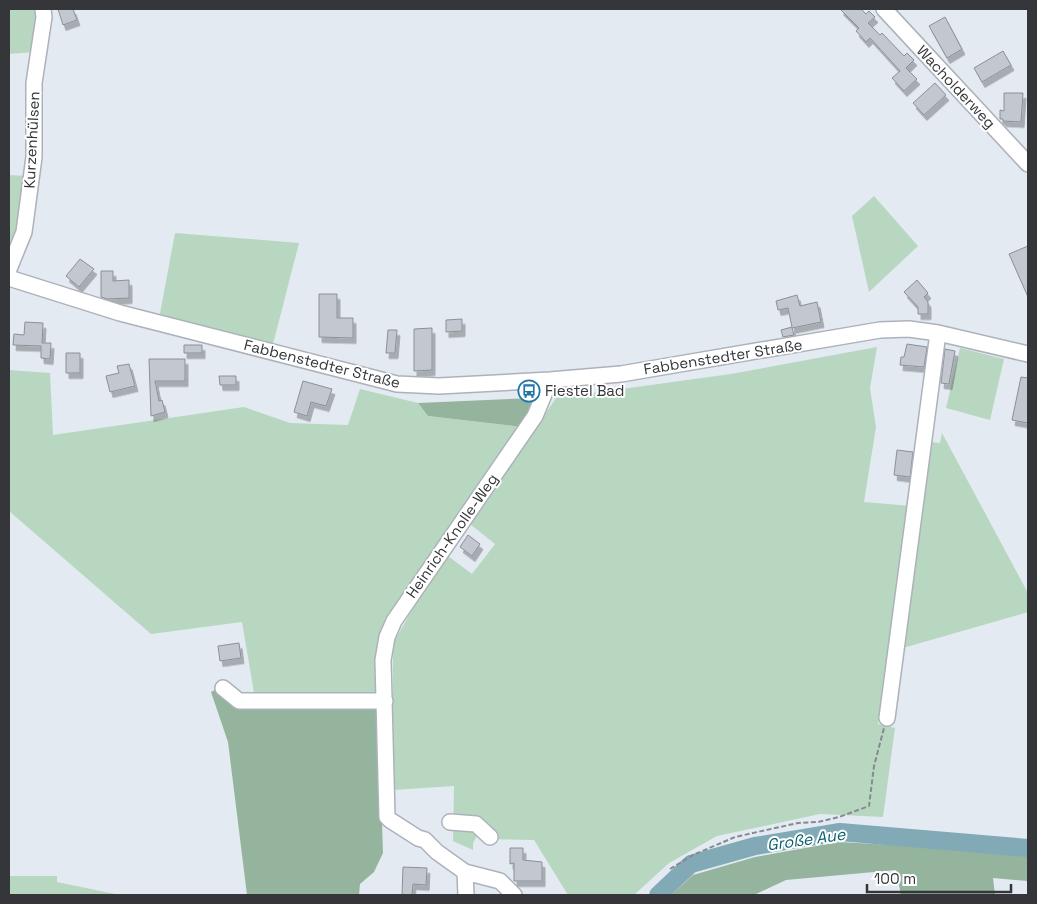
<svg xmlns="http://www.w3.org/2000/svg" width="1037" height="904" font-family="'Space Grotesk',sans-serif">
	<defs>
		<filter id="shadow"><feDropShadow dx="3" dy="5.5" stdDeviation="0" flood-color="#0004"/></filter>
	</defs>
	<rect width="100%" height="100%" fill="#e4eaf2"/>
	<path fill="#b8d7c1" d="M9 9H38L33 52 9 54Z
		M9 175 27 176 19 232 9 258Z
		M874 196 918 246 869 292 852 216Z
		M175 233 299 243 272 348 159 319Z
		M877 347 870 388 876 427 864 502 911 506 878 724 895 728 883 817 820 814 717 836 669 863 634 895H568L534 840 489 839 480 830 473 843V850L453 841 454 786 393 790V643L421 595 448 556 472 574 495 544 470 524 556 398 731 374Z
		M960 348 1004 359 990 420 946 408Z
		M9 370 50 373 53 435 244 407 290 423 348 425 360 389 418 403 428 416 522 427 394 611 379 698 255 699 242 622 151 634 9 511Z
		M942 433 1028 593V612L903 648 930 442 940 443Z
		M9 876H57V882L120 895H9Z"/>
	<path fill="#94b49d" d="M534 398 533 411 522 427 428 416 418 403Z
		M219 688 238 703 378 704 383 853 374 872 360 884 359 895H247L228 742 211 692Z
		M839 842 894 845 1028 855V881L993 878 995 895H901L896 870 786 880 754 895H671L693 875 755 857Z"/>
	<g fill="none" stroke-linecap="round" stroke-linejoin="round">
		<path stroke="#81aab6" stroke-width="18" d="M658 895 691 864 755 846 840 832 1028 848"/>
	</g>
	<path fill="#c2c7d0" stroke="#8b9098" filter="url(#shadow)" d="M58 9H73L77 20 63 25Z
		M840 9H861L866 14 869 11 875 17 868 23 880 35 882 33 904 56 907 53 914 60 906 68 917 79 904 91 892 78 900 71 870 38 866 42 856 31 859 28Z
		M945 17 962 49 947 58 929 26Z
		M1003 51 1011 65 982 82 974 68Z
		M935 83 946 95 924 115 913 103Z
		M1004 93H1023L1021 122 1003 121V119H1000V110L1004 111Z
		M1028 246V297L1009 254Z
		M80 259 94 269 79 287 66 276Z
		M101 271H113V281L129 280V298L107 299 101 297Z
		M917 280 928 293 924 297 928 302V314H918V307L904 292Z
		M319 294H337V318H353V338L319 337Z
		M797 295 800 306 817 302 821 322 792 328 794 335 783 337 781 330 792 327 788 308 778 310 776 301Z
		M462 319V331L446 332V320Z
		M25 322 43 323 42 343H51L50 359 41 358V346L13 345 14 334 24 335Z
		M432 328V370L414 371V329Z
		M388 330H397L395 353H386Z
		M907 344 927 347 924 367 900 365 901 357H904Z
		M184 345H202V353H184Z
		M945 349 955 351 949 384 941 383Z
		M66 353H80V373H66Z
		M149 359H185V381H155L159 401 162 400 165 412 151 416Z
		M129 364 135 386 110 392 106 376 119 373 117 366Z
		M219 376H236V385H220Z
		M1021 377 1028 378V423L1012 420Z
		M303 381 332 389 326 406 311 402 307 416 294 412Z
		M897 450 913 452 910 477 894 475Z
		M468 535 480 544 472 556 460 547Z
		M239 643 241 658 220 661 218 646Z
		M510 848H523V860L542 862V881H514V863L510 864Z
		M403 867 427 868 426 885 413 884 412 895H402Z"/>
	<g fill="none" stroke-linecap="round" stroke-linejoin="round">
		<g stroke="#adb2ba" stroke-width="18">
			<path id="minor" d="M884 9 1028 164
				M9 269 24 232 34 157V83L44 17 43 9
				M9 278 120 313 397 384 439 386 550 380 621 374 880 330 909 329 938 333 1028 354
				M223 688 239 701H385
				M887 718 938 333
				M450 822 476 824 490 837
				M465 872 466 895
				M514 895 500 881 465 872 437 852 425 840 418 838 390 820 387 817 383 660 387 637 394 621 535 416 550 380"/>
		</g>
		<path stroke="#868a90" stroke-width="2" stroke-dasharray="5 2.5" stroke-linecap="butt" d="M670 869 693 855 735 837 798 823 818 822 839 817 869 806 874 766 884 728"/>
		<use href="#minor" stroke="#fff" stroke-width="15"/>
	</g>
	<defs>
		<g id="bus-ring" transform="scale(1.125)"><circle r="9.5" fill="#fff" stroke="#2176a6" stroke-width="1.5"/><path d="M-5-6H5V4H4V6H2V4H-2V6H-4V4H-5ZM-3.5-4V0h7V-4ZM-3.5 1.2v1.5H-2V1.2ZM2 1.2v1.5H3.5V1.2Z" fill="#2176a6"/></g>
	</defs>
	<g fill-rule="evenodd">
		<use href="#bus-ring" x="529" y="391"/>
	</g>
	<g text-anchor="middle" stroke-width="4" stroke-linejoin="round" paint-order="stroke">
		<g font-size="15" fill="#34363a" stroke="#fff">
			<text transform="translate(956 87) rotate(47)" y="5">Wacholderweg</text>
			<text transform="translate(32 140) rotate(-87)" y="5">Kurzenhülsen</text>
			<text transform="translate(723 357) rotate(-9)" y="5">Fabbenstedter Straße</text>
			<text transform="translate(322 364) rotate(14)" y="5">Fabbenstedter Straße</text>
			<text transform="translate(452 536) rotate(-55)" y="5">Heinrich-Knolle-Weg</text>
		</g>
		<g font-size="15" fill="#34363a" stroke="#fff" text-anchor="start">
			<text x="545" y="396">Fiestel Bad</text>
		</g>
		<g font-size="16" font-style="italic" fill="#065d6f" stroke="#fff">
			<text transform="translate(806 839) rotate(-8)" y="6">Große Aue</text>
		</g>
	</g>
	<rect width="1037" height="904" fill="none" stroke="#34363a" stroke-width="20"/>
	<path d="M867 884v8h144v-8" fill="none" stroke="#34363a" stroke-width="2.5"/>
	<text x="874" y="884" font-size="15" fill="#34363a" stroke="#ffffff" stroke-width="4" paint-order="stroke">100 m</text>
</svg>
